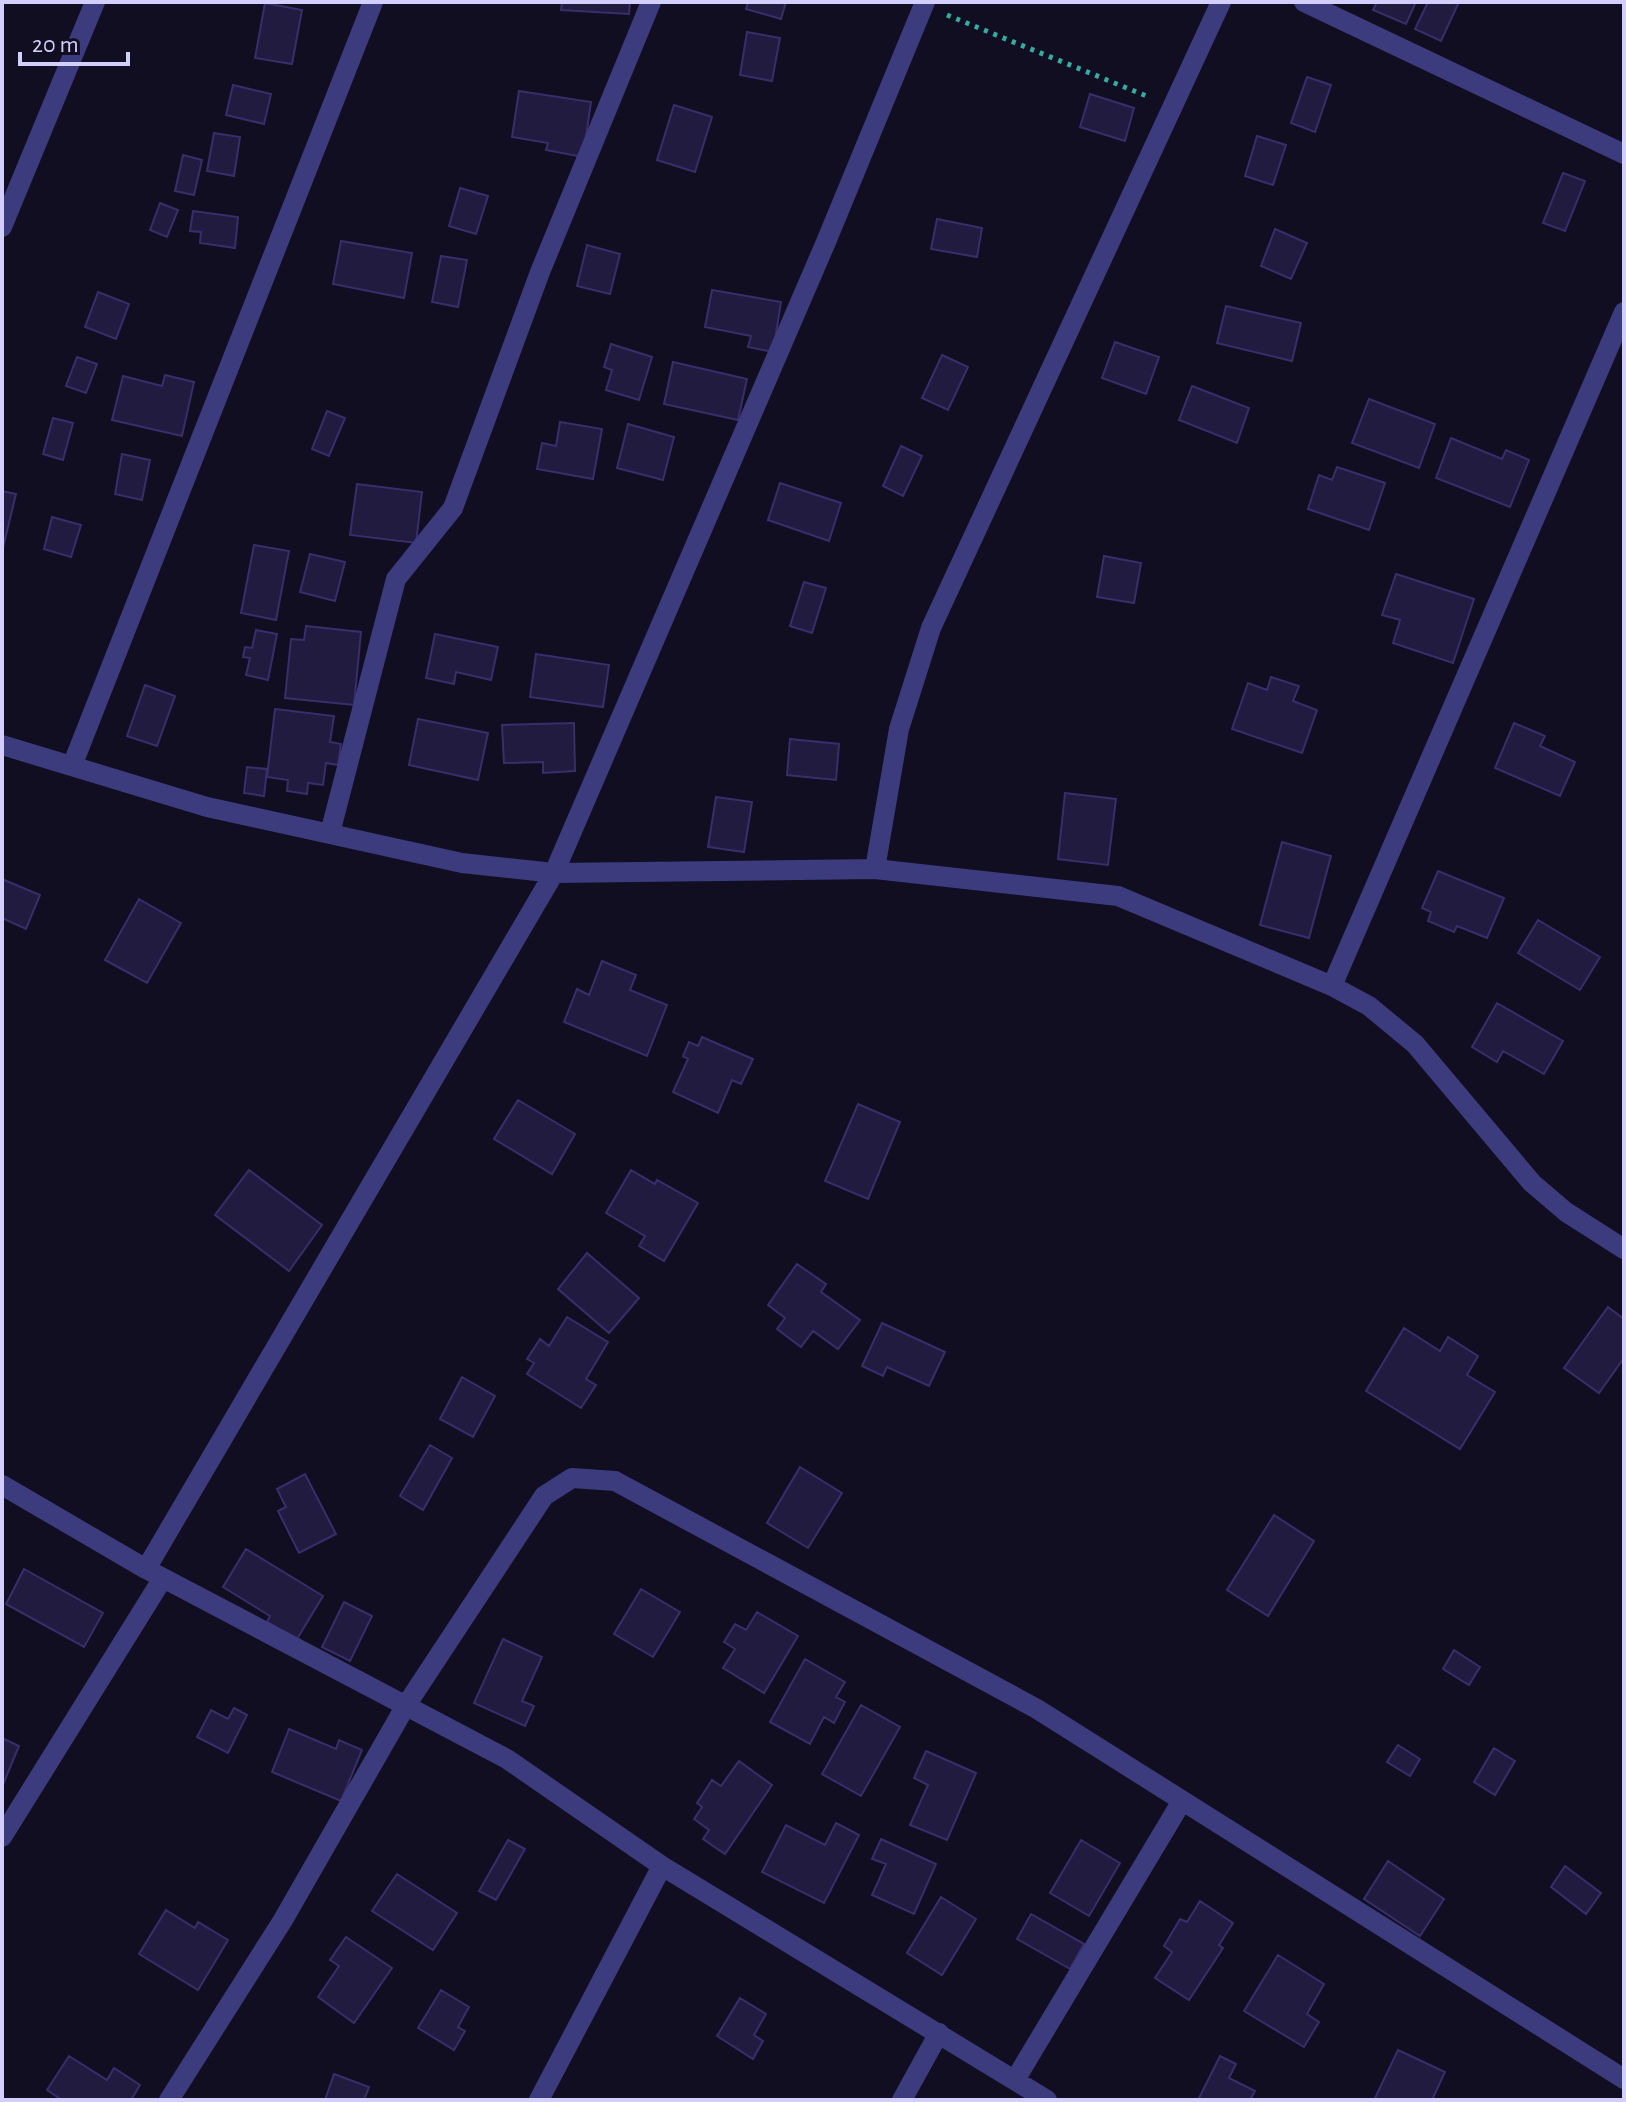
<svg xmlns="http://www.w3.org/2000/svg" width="1626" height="2102" font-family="'Alegreya Sans',sans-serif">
	<rect width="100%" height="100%" fill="#100e20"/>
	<path fill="#211b40" stroke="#392e6b" stroke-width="2" d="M562 2H630L629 14 561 10Z
		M748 2H786L781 19 746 9Z
		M1377 2H1416L1406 24 1373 10Z
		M1428 2H1459L1441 41 1415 29Z
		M265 3 302 10 292 64 255 58Z
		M747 32 780 38 772 81 740 75Z
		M1307 77 1331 85 1315 132 1291 123Z
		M233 85 271 94 264 124 226 115Z
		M519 91 591 102 583 157 546 150 548 143 512 137Z
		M1090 94 1134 108 1125 141 1080 127Z
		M674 105 712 117 695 172 657 160Z
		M214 133 240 137 234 176 207 171Z
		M1257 136 1286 145 1273 185 1245 176Z
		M183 155 202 160 194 195 175 191Z
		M1563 173 1585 181 1565 231 1543 223Z
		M460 188 488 196 476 234 449 226Z
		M160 203 178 210 167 237 150 230Z
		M193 211 238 217 235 248 200 243 201 232 190 231Z
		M937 219 982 228 977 257 931 249Z
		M1275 229 1307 243 1291 279 1261 266Z
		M341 241 412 253 404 298 333 284Z
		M587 245 620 254 610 294 577 286Z
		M441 256 467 260 458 307 432 302Z
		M712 290 781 302 773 352 748 347 751 336 705 327Z
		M98 292 129 304 116 339 85 327Z
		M1226 306 1301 323 1292 361 1217 343Z
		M1115 342 1159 357 1146 394 1102 378Z
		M611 344 652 357 639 400 606 390 612 370 604 367Z
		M942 355 968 367 948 410 922 398Z
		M77 357 97 364 86 393 66 386Z
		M673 362 747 379 738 420 664 404Z
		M165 375 194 382 182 436 112 420 123 376 162 386Z
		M1192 386 1249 408 1237 443 1179 420Z
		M1369 399 1435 424 1419 468 1352 443Z
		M327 411 345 418 329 456 312 449Z
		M53 418 73 423 63 460 43 454Z
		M560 422 602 429 593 479 537 469 542 443 556 446Z
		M628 424 674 437 663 480 617 468Z
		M1451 438 1502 459 1506 450 1529 460 1510 507 1436 478Z
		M901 446 922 456 903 496 883 486Z
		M122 454 150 460 142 500 115 494Z
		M1337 467 1385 483 1369 530 1308 509 1319 475 1332 480Z
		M780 483 841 503 829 541 768 520Z
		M357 484 422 492 416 543 350 535Z
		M2 491 16 494 2 552Z
		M52 517 81 525 71 557 44 549Z
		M254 545 289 551 276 620 241 613Z
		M310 554 345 562 335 601 300 592Z
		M1104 556 1141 563 1134 603 1097 597Z
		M1396 574 1474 599 1453 663 1393 643 1400 620 1382 615Z
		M804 582 826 588 812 633 790 626Z
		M306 626 361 632 354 705 285 698 291 639 304 640Z
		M256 630 277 634 268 680 246 675 250 658 243 657 245 647 252 648Z
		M435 634 498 647 491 680 456 672 454 684 426 678Z
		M536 654 609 665 603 707 530 697Z
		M1271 677 1299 686 1293 701 1317 710 1302 753 1232 729 1248 683 1267 690Z
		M145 685 175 696 157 746 127 736Z
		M275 709 334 716 330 742 341 744 338 765 326 763 323 785 308 783 307 794 287 791 288 780 267 777Z
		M418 719 488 733 478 780 409 765Z
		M574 723 575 771 543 773V762L504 763 502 725Z
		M1514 723 1545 736 1540 746 1575 762 1560 796 1495 768Z
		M790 739 839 744 836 780 787 775Z
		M247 767 267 769 264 796 244 793Z
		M1065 793 1116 799 1108 865 1058 859Z
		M716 797 752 802 744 852 708 847Z
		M1282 842 1331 856 1309 938 1260 925Z
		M1438 871 1504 898 1487 938 1457 926 1454 932 1428 921 1431 912 1422 908Z
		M2 879 40 895 26 929 2 918Z
		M139 899 181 923 147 983 105 960Z
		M1538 920 1600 957 1580 990 1518 953Z
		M602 961 636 975 630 990 667 1005 647 1056 564 1022 577 989 589 995Z
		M1497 1003 1563 1041 1544 1074 1503 1051 1497 1062 1472 1047Z
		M702 1037 753 1059 741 1084 732 1080 718 1113 673 1092 688 1059 683 1056 689 1042 698 1046Z
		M518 1100 575 1134 552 1174 494 1139Z
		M858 1104 900 1122 868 1199 825 1181Z
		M249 1170 322 1225 289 1271 215 1215Z
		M631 1170 655 1184 657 1180 698 1203 664 1261 639 1246 645 1236 606 1213Z
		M587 1253 639 1298 609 1333 558 1289Z
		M797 1264 826 1284 821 1292 860 1320 838 1349 813 1331 801 1347 777 1329 785 1318 768 1305Z
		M1608 1307 1624 1319V1358L1599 1393 1564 1368Z
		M567 1317 608 1342 586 1379 596 1385 581 1408 527 1374 534 1363 527 1359 540 1339 549 1346Z
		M882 1323 945 1352 929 1386 887 1367 883 1376 862 1366Z
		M1404 1328 1440 1351 1448 1337 1478 1356 1467 1375 1495 1392 1460 1449 1366 1391Z
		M462 1377 495 1396 473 1437 440 1419Z
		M430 1445 452 1458 423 1510 400 1496Z
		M800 1467 842 1493 808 1548 767 1523Z
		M305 1474 336 1534 299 1553 278 1511 286 1507 277 1489Z
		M1274 1515 1314 1541 1268 1616 1227 1590Z
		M246 1549 323 1596 297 1639 267 1622 270 1616 223 1587Z
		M24 1569 103 1613 84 1647 6 1604Z
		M641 1589 680 1612 653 1657 614 1634Z
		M344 1602 372 1616 350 1661 322 1647Z
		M757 1612 798 1636 764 1693 723 1668 735 1649 724 1642 735 1624 746 1630Z
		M503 1639 542 1657 522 1701 534 1706 525 1726 474 1703Z
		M1454 1650 1480 1667 1469 1685 1443 1669Z
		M805 1659 845 1682 836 1697 845 1702 834 1723 824 1717 810 1744 770 1722Z
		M861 1705 900 1727 861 1796 822 1774Z
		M234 1708 247 1715 228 1753 197 1737 211 1710 228 1719Z
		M289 1729 336 1749 339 1740 362 1750 341 1801 272 1772Z
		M2 1738 19 1746 2 1787Z
		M1398 1745 1420 1759 1410 1776 1387 1762Z
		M1494 1748 1515 1761 1495 1795 1474 1782Z
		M926 1751 976 1773 947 1840 910 1825 928 1785 914 1778Z
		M739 1761 772 1785 725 1854 703 1839 709 1830 694 1819 702 1807 697 1803 712 1780 721 1786Z
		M836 1823 859 1835 824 1903 762 1872 786 1825 825 1845Z
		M881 1839 936 1864 914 1914 872 1895 886 1864 872 1859Z
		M508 1840 525 1849 496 1900 479 1891Z
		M1081 1840 1120 1863 1089 1916 1050 1893Z
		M1388 1861 1444 1899 1420 1936 1364 1899Z
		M1565 1866 1601 1893 1586 1914 1551 1887Z
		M397 1874 457 1913 433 1950 372 1911Z
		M941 1897 976 1919 942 1975 907 1953Z
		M1200 1901 1233 1923 1219 1945 1223 1948 1189 2000 1155 1978 1172 1952 1164 1946 1180 1919 1187 1922Z
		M166 1910 195 1928 198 1922 228 1940 198 1990 139 1954Z
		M1031 1914 1084 1944 1070 1969 1017 1939Z
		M346 1937 392 1968 354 2023 318 1997 339 1966 330 1960Z
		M1278 1955 1324 1984 1307 2014 1319 2022 1304 2047 1244 2011Z
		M441 1990 469 2007 458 2027 465 2031 454 2050 418 2028Z
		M740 1998 766 2014 754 2035 763 2041 753 2059 717 2036Z
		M1398 2050 1445 2072 1432 2100H1374Z
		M69 2056 107 2080 114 2068 140 2085 131 2100H62L47 2090Z
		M1220 2056 1236 2064 1229 2078 1255 2091 1250 2100H1198Z
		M334 2074 369 2087 364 2100H325Z"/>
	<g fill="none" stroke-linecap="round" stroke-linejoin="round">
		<path stroke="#34aca2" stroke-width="5" stroke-dasharray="4 6" stroke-linecap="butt" d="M947 15 1149 97"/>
		<path stroke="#3c3b7d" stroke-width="20" d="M1304 2 1624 154
			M2 227 95 2
			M2 745 207 807 462 863 554 873 875 869 1118 896 1332 986 1369 1006 1415 1044 1532 1183 1566 1212 1624 1249
			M72 766 373 2
			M330 833 396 579 453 508 540 272 651 2
			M875 869 899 729 931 628 1221 2
			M1332 986 1624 312
			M2 1485 146 1569 507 1759 662 1866 1047 2100
			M146 1569 554 873 826 242 925 2
			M2 1837 163 1578
			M1015 2080 1182 1801
			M169 2100 283 1920 405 1707 544 1496 572 1478 615 1481 1037 1709 1624 2079
			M539 2100 662 1866
			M902 2100 939 2033"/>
	</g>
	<rect width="1626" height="2102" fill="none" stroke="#d3cffd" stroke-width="8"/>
	<path d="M20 52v12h108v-12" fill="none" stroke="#d3cffd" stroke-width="4"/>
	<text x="32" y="52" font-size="24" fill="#d3cffd" stroke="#100e20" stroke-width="6" paint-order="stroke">20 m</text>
</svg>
